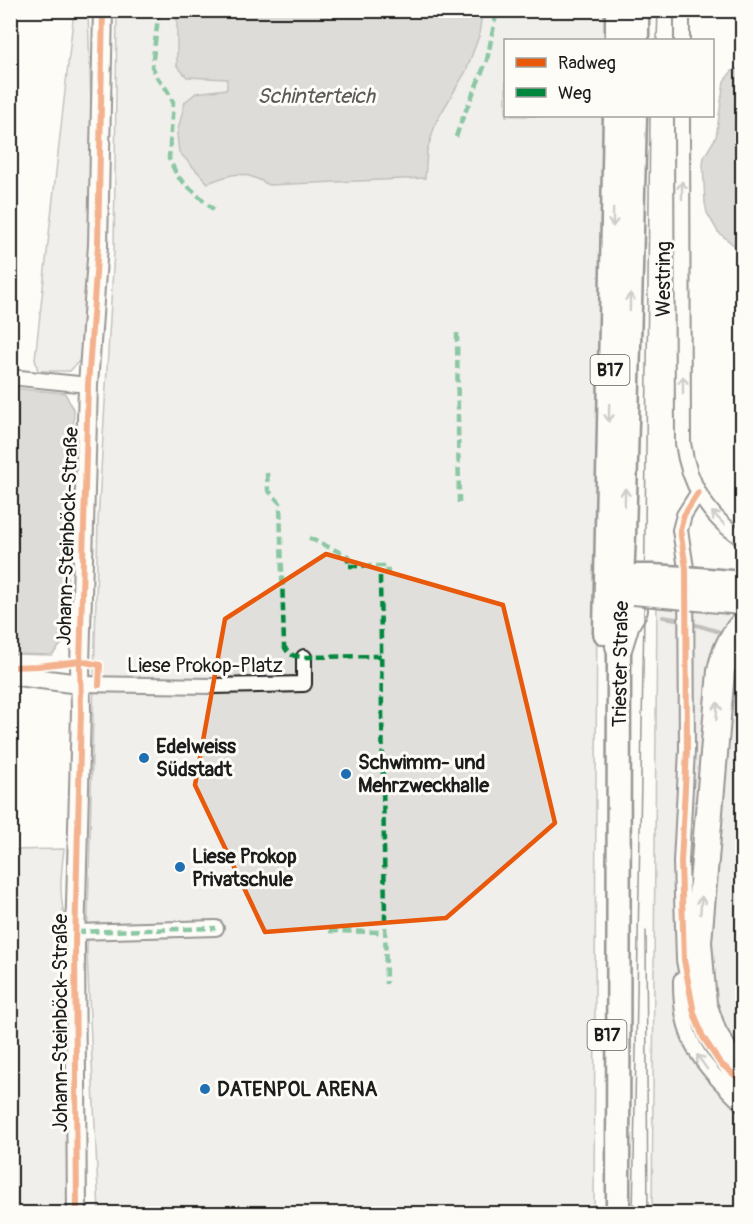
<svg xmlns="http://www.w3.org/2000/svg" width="753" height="1224" font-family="Pangolin,sans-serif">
	<rect width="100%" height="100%" fill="#fdfcf7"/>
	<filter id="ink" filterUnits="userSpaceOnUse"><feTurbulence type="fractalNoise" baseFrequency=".0167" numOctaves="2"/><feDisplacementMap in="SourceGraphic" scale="12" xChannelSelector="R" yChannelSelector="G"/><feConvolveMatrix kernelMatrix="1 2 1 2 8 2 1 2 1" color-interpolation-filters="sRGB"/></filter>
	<g filter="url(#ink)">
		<path fill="#e0dfdb" stroke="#7e7e7c" stroke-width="1.5" d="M74 11H88L92 134 89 256 81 359 70 371H38L35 359Z
			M117 11H606V40H506V116H604L597 577 594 1209 382 1214H99L87 953 98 521 114 251Z
			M657 603 742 607V1213L652 1214Z
			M64 849C60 881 59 897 67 928V1213H11L10 850Z"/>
		<path fill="#b7b6b2" stroke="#797876" stroke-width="1.5" d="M177 11V10L482 11 479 36 466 71 436 122 427 151 425 178 269 185C243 170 235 172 208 183L179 152 177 134 185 102 196 93 227 89V79L187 77 177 66Z
			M742 67V252L718 232 707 213 705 203 703 165 704 157 716 137 724 81 732 71Z
			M11 388 65 393 74 411 65 640 52 655 11 654Z"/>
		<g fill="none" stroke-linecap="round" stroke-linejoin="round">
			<path stroke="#797876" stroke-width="4" d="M663 617 676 619
				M693 624 720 632"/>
			<g stroke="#1c1c1c" stroke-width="18">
				<path id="minor" d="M682 10V40
					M682 116 683 443C688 482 708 518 742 538
					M10 377 88 385
					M79 684 212 686 304 684V657
					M76 932 216 928
					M681 980C680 1043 701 1063 742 1104
					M693 1009 684 960 681 862 687 750 686 568 680 530 684 515 698 493"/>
			</g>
			<g stroke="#1c1c1c" stroke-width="22">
				<path id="tertiary" d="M10 675 79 684
					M77 1214 75 944 81 711 80 665 88 385 98 245 103 10"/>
			</g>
			<g stroke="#1c1c1c" stroke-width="27">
				<path id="primary" d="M617 40V10
					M637 40V10
					M697 579 742 583
					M605 633 615 116
					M618 1214 619 646 624 535 635 116"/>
			</g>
			<g stroke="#1c1c1c" stroke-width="30">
				<path id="motorway" d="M697 597 742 601
					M619 646 626 623 634 610
					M741 1080 713 1033 703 1004 698 942 721 671C725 653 730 640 742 626"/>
			</g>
			<use href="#minor" stroke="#fdfcf7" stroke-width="14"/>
			<use href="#tertiary" stroke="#fdfcf7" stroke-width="18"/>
			<use href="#primary" stroke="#fdfcf7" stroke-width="22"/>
			<use href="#motorway" stroke="#fdfcf7" stroke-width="26"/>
			<path stroke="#1c1c1c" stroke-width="1.5" d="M657 40 658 10
				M646 931 648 1214
				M633 1214 644 615 650 116"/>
			<g stroke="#1c1c1c" stroke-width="27" stroke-linecap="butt">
				<path id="primary-bridge" d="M634 576H653L697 579"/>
			</g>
			<g stroke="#1c1c1c" stroke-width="30" stroke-linecap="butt">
				<path id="motorway-bridge" d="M634 591 697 597"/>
			</g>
			<use href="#primary-bridge" stroke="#fdfcf7" stroke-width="22"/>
			<use href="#motorway-bridge" stroke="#fdfcf7" stroke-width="26"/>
			<path stroke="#00873e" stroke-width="4.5" stroke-dasharray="9 4.5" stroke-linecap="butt" d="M159 10 152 66 157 77 167 90 173 102 169 159 178 177 214 210
				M456 137 461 122 487 60 497 10
				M457 333 459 503
				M267 473 268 490 280 503 284 646C289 656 293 656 304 657L381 656
				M309 538 348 556V566H387L388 574
				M380 576 386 984
				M329 931 384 932
				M76 932 216 928"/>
			<g stroke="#fdfcf7" stroke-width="10">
				<path id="cycleway" d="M698 493 684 515 680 530 686 568 687 750 681 862 684 960 694 1013 703 1037 720 1063 742 1081
					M10 667 38 666 80 661 100 665 99 685
					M77 1214 75 944 81 711 80 665 88 385 98 245 103 10"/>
			</g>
			<use href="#cycleway" stroke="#e8590c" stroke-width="6"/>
		</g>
		<defs><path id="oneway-shaft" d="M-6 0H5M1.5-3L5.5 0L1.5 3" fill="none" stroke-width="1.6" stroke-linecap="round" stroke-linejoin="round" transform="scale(1.5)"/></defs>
		<g stroke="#989794">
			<use href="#oneway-shaft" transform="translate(682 190) rotate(-90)"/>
			<use href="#oneway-shaft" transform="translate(613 218) rotate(91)"/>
			<use href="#oneway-shaft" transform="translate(630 302) rotate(-89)"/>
			<use href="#oneway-shaft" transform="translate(683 385) rotate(-90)"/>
			<use href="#oneway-shaft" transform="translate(609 413) rotate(91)"/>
			<use href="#oneway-shaft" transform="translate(625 497) rotate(-89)"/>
			<use href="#oneway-shaft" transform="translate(718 518) rotate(-135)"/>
			<use href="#oneway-shaft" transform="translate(717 711) rotate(-85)"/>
			<use href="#oneway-shaft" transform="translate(701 905) rotate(-85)"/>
			<use href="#oneway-shaft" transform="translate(702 1062) rotate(-125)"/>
		</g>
	</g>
	<path d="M0 0H753V1224H0ZM326 554 503 605 555 823 446 918 265 932 195 785 225 619Z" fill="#fdfcf7" fill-opacity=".55" fill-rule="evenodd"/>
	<path fill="none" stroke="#e8590c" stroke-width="4.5" stroke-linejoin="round" d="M326 554 503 605 555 823 446 918 265 932 195 785 225 619Z"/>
	<g fill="#1f6fb2" stroke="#fdfcf7" stroke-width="2">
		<circle cx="144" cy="758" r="6"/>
		<circle cx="346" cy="774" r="6"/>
		<circle cx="180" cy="867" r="6"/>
		<circle cx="205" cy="1089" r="6"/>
	</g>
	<g text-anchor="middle" stroke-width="6" stroke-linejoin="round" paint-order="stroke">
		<g fill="#fdfcf7" stroke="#605f5e" stroke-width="1.5">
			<rect x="590.5" y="355" width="39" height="30" rx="4.5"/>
			<rect x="587.5" y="1020" width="39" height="30" rx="4.5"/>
		</g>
		<g font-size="18" font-weight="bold" fill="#1c1c1c">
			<text x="610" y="376">B17</text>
			<text x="607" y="1041">B17</text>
		</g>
		<g font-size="20" fill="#1c1c1c" stroke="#fdfcf7">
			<text transform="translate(663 279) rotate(-90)" y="7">Westring</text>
			<text transform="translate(67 536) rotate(-88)" y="7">Johann-Steinböck-Straße</text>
			<text transform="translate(620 664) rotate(-89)" y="7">Triester Straße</text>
			<text x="205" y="672">Liese Prokop-Platz</text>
			<text transform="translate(60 1023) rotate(-90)" y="7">Johann-Steinböck-Straße</text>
		</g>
		<g font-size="20" font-weight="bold" fill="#1c1c1c" stroke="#fdfcf7" text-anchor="start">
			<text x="156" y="753">Edelweiss<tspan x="156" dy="23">Südstadt</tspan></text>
			<text x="358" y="769">Schwimm- und<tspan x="358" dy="23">Mehrzweckhalle</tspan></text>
			<text x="192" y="863">Liese Prokop<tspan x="192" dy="23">Privatschule</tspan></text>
			<text x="217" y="1096">DATENPOL ARENA</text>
		</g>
		<g font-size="21" font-style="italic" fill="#5a5a58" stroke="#fdfcf7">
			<text x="316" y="103">Schinterteich</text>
		</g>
	</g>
	<rect width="753" height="1224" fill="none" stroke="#fdfcf7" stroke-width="36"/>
	<rect x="18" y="18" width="717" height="1188" fill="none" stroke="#1c1c1c" stroke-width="2" filter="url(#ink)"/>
	<rect x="504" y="39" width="210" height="78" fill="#fdfcf7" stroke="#a3a29f" stroke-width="1.5"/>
	<rect x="516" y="58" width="30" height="9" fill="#e8590c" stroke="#a3a29f" stroke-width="1.5"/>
	<text x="558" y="69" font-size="18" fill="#1c1c1c">Radweg</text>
	<rect x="516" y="88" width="30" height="9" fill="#00873e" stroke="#a3a29f" stroke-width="1.5"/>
	<text x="558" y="99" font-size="18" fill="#1c1c1c">Weg</text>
</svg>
